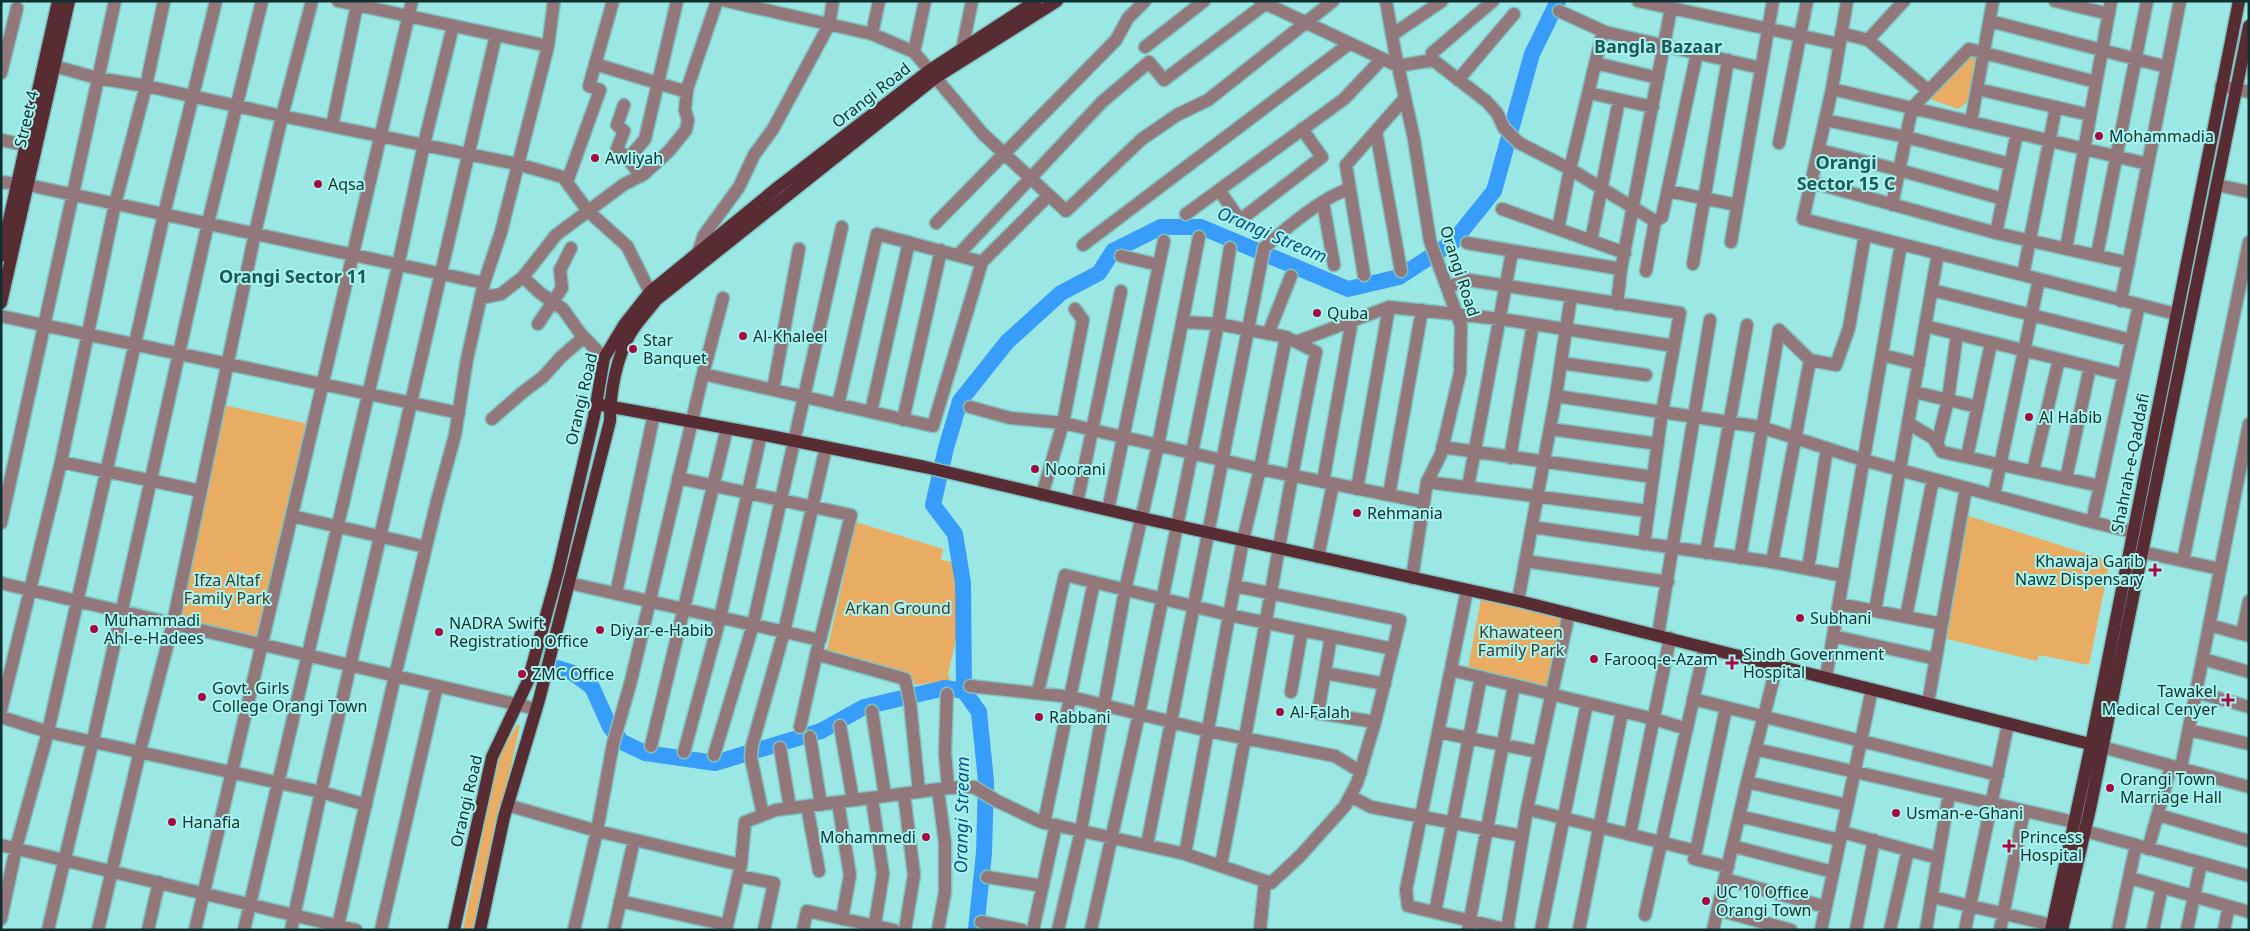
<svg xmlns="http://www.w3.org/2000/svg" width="2250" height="931" font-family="'Noto Sans',sans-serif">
	<rect width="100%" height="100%" fill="#9be7e3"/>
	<path fill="#e8ad63" d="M1969 54 1979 57C1975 74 1975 101 1958 109L1927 98Z
		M219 404 313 425 262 644 173 623Z
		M1965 515 2110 561 2089 665 2039 655 2037 661 1947 639Z
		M856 522 943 549 941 560 953 562C960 587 960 618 955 644 953 654 950 664 948 675L950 680 915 685 911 675 827 651Z
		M1482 593 1569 613 1553 688 1468 668Z
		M518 724 520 726 474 930H463L499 755Z"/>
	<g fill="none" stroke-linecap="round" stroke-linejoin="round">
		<path stroke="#389cfb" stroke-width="16" d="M557 668 573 673 592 687 610 727 622 742 645 753 715 763 821 731 864 707 945 688 964 691
			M976 930 984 853 986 781 979 712 964 691 963 583 955 534 933 505 946 448 960 401 1007 342 1061 293 1099 273 1113 251 1161 227H1201L1348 289 1399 277 1453 242 1494 191 1532 54 1558 1"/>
		<g stroke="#7fc2bf" stroke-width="15">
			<path id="minor" d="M338 1 548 46
				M726 1 872 34 914 52 983 134 1066 211 1142 139 1177 115 1208 100 1333 1
				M1260 1 1398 66 1433 60 1486 101 1497 113 1504 128 1519 143 1570 169 1655 221 1646 271
				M1386 1 1395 52 1414 139 1430 241 1461 326 1460 373 1441 454 1427 482 1412 578
				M1638 1 1839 44
				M1847 1 1832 89 1803 219 2176 314
				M2055 1 2109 14
				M1559 11 1605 32 1761 68
				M1990 21 2167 67
				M1841 33 1868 40 1904 1
				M872 34 879 1
				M1392 35 1442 1
				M1868 40 1929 91
				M1145 47 1204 1
				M962 50 972 1
				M914 52 925 1
				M1433 60 1432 53 1493 1
				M1595 63 1658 78
				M595 64 687 92
				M54 66 97 78 146 86 282 116 517 164 563 177 588 211 627 246 650 292
				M1 73 17 8
				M1458 80 1514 14
				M2221 86 2249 92
				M1832 89 2148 164
				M1977 89 2090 115
				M1589 93 1653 107
				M624 105 617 125 624 131 617 149 628 159 641 176
				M1825 120 1906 137 2010 164
				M1971 122 1993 1
				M332 126 357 5
				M1376 131 1401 271
				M2017 133 1996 233 2129 263
				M1 140 26 145
				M1779 143 1807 1
				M1819 150 1899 170 2003 199
				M628 159 645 139 677 1
				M1 182 28 185 484 283
				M567 182 600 90 589 86 613 1
				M1811 182 1996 233
				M2217 185 2249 192
				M1219 190 1240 220 1322 157 1302 129
				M1668 191 1737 205
				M1323 202 1334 265
				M1892 205 1912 108 1969 49 2096 82
				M1502 209 1625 253
				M1186 214 1344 99 1382 59
				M1655 221 1662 217 1697 53
				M936 223 1116 40 1128 18 1145 1
				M1558 229 1570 169 1603 31
				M1591 241 1619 100
				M1731 242 1773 1
				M1467 243 1621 269 1617 304
				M1083 245 1349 44
				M2066 249 2111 1
				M698 253 704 235 739 187 754 155 773 129 829 25 833 1
				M959 254 1102 102 1149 62 1164 80 1269 1
				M2097 255 2147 1
				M1121 256 1159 265
				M1693 264 1728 60
				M1621 269 1671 8
				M1364 275 1346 165 1405 98
				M2023 275 2056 107
				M523 277 540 293 563 309 580 333 604 358
				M1447 287 1469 280 1680 313 1662 412 1644 544
				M1932 290 2131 340
				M481 298 501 294 523 277 556 235 623 185 644 174 669 151 686 130 688 120 685 110 687 89 717 1
				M2121 301 2180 1
				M1 316 459 413
				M1182 322 1218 324 1286 337 1260 469 1243 540 1185 854
				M538 324 562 288 560 270 571 248
				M1925 326 2124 375
				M1268 334 1291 276
				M1296 342 1389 307 1501 319 1674 346
				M1882 355 1919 364
				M1810 360 1836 365 1849 328 1865 235
				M1561 363 1646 375
				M703 374 723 298
				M773 390 799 249
				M1914 392 1978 407
				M1556 396 1761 427 1863 460 2092 522
				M838 405 877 234 982 262
				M970 407 1010 418 1063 423 1260 469 1424 502
				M871 412 909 242
				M492 419 523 392 543 377 561 357 584 337
				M903 420 941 250
				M1908 423 1933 438 1942 452 2100 486
				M1550 429 1658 444
				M1937 444 1948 400 1957 334
				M1442 447 1653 477
				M1967 457 1991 343
				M1510 458 1533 324
				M61 462 201 491
				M2033 471 2059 359
				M2066 479 2090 367
				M1323 482 1352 320
				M1427 482 1648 511
				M1468 487 1512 252
				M1357 489 1389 307
				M1042 495 1063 423 1083 320 1075 309
				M1389 495 1422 310
				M1994 495 2039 279
				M1077 503 1121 291
				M1108 510 1164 241
				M292 516 426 547
				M1 523 115 1
				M1532 527 1772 562 1844 576
				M2133 532 2092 522 2139 305
				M2142 552 2220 569
				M1706 553 1747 325
				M1318 557 1333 484
				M1740 558 1779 330
				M1525 561 1668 582
				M2183 561 2249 242
				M1772 562 1810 360 1779 330
				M1808 569 1827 448
				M1 583 536 709
				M569 583 820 640 851 515 678 478
				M1467 590 1406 890 1408 906 1509 930
				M616 594 654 414
				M1518 601 1556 396 1571 296
				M1839 604 1942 624
				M1875 611 1938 253
				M1906 617 1933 479
				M2209 625 2249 636
				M2242 634 2249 601
				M1658 635 1710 320
				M1331 636 1318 713 1375 722
				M1833 636 1936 659
				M816 654 905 679 910 702 919 792
				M2203 659 2249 672
				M1451 670 1654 719 1687 729
				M1325 673 1385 684
				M1826 677 1901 244
				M970 686 1071 697 1208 731 1335 756 1361 772
				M1038 692 1065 575 1229 615 1393 649
				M1291 692 1302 630
				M2196 692 2249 707
				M947 694 945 753 948 788
				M1693 699 1998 775
				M1928 703 1966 488
				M1 710 61 462 115 204 146 86 164 1
				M872 711 885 796
				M1 717 48 732 321 792 366 805
				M840 726 853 800
				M800 727 818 647
				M2189 730 2249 744
				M1438 732 1539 752
				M810 737 821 805
				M651 746 727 428
				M2102 747 2249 787
				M780 748 790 808
				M1755 749 2074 822
				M684 752 720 618 761 434
				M714 755 753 625 842 227
				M2181 768 2249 424
				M1747 782 1847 805
				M904 794 914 875 905 930
				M1350 796 1371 807 1522 836
				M872 798 883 874 874 930
				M838 802 850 875 842 919
				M507 805 597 831 741 865
				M807 806 819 871
				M1527 809 1696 851 1694 859 1728 867
				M763 815 751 758 752 746 784 632 826 447
				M2158 815 2249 841
				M1739 816 1840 840
				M1044 823 1094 582
				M2085 831 2249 876
				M1842 832 1938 858
				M1630 835 1670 638
				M1 845 356 930
				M1147 845 1264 248C1285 229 1323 196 1350 189
				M1732 846 1833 872
				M2148 849 2171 766
				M1696 851 1726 708
				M1221 865C1255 694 1281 523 1316 352L1286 337
				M739 876 774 883 764 930
				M987 877 1043 886
				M2130 878 2249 912
				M1725 879 1826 907
				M1932 897 2052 925
				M620 901 727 925
				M1718 910 1791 930
				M1435 912 1481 677
				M1645 915 1705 647
				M1 919 16 848 48 732 164 214 216 1
				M981 922 1022 930
				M48 930 93 740 208 223 262 1
				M98 930 140 751 173 623 255 233 282 116 312 1
				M148 930 159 882
				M195 930 412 1
				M244 930 398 266 424 144 453 26
				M291 930 321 792 496 35
				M337 930 395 676 437 501 455 435 467 359 484 283 501 232 548 46 554 1
				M381 930 437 686
				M574 930 597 831 613 744 631 681 703 374 933 426 982 262 1049 195
				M614 930 634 840
				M726 930 741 865 745 822 776 810 948 788 974 787 997 801 1041 822 1185 854 1271 883 1300 856 1345 806 1357 783 1375 722 1400 620 1235 586
				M803 930 807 911 894 930
				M938 930 945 892V843L938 790
				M1033 930 1056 825
				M1058 930 1081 831 1125 590 1158 445 1199 237
				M1091 930 1139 714 1218 324 1230 248
				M1260 930 1265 881
				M1468 930 1514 685
				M1507 930 1527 809 1569 613
				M1541 930 1587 703
				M1579 930 1622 712
				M1713 930 1747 782 1777 665
				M1821 930 1872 689
				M1856 930 1874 840
				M1890 930 1908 850
				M1926 930 1949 794
				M1965 930 2008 724
				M2000 930 2024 811
				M2118 930 2136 845
				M2153 930 2162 887
				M2187 930 2201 863
				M2224 930 2229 906"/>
		</g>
		<g stroke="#7fc2bf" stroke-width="15">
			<path id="major" d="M1 256 58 1
				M1 303 69 1
				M596 404 770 436 925 467 1142 518 1523 602 2102 747
				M454 930 492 757 528 681 558 572 594 417 604 358 624 325 650 292 777 188 930 70 1036 1
				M480 930 504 817 539 700 610 421C610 392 616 359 630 334 637 322 648 311 656 300L935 78 1057 1
				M2051 930 2091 745 2239 1
				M2062 930 2090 809 2249 26"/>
		</g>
		<use href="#minor" stroke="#93787b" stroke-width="12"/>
		<use href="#major" stroke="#582c33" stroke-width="12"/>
	</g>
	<g fill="#a50b40" stroke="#a8f5f0" stroke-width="2">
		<circle cx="2099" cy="136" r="5"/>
		<circle cx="595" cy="158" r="5"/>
		<circle cx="318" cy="184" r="5"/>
		<circle cx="1317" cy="313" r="5"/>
		<circle cx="743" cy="336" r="5"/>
		<circle cx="633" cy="349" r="5"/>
		<circle cx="2029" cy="417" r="5"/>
		<circle cx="1035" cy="469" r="5"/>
		<circle cx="1357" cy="513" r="5"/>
		<path d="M2152.5 562.5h5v5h5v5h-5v5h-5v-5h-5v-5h5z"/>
		<circle cx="1800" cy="618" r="5"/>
		<circle cx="94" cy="629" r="5"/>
		<circle cx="600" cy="630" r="5"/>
		<circle cx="439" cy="632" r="5"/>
		<circle cx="1594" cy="659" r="5"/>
		<path d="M1729.5 655.5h5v5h5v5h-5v5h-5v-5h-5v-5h5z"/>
		<circle cx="522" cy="674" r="5"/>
		<circle cx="202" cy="697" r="5"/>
		<path d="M2225.5 692.5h5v5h5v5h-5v5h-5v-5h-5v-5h5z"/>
		<circle cx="1280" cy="712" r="5"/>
		<circle cx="1039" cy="717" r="5"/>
		<circle cx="2110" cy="788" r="5"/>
		<circle cx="1896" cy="813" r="5"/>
		<circle cx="172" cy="822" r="5"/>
		<circle cx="926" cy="837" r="5"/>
		<path d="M2006.5 838.5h5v5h5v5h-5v5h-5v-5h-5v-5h5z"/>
		<circle cx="1706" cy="901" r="5"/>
	</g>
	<g text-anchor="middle" stroke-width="4" stroke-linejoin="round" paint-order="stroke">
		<g font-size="16" fill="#0f302e" stroke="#a8f5f0">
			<text transform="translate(871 95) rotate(-38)" y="6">Orangi Road</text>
			<text transform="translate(26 119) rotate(-77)" y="6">Street 4</text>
			<text transform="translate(1460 271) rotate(72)" y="6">Orangi Road</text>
			<text transform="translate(581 399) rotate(-77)" y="6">Orangi Road</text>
			<text transform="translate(2130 463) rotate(-79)" y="6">Shahrah-e-Qaddafi</text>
			<text transform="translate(466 801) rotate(-77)" y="6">Orangi Road</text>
		</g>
		<g font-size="16" fill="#0f302e" stroke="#a8f5f0" text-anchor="start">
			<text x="2109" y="142">Mohammadia</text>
			<text x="605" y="164">Awliyah</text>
			<text x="328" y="190">Aqsa</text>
			<text x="1327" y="319">Quba</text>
			<text x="753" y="342">Al-Khaleel</text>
			<text x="643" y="346">Star<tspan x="643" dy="18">Banquet</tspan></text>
			<text x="2039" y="423">Al Habib</text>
			<text x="1045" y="475">Noorani</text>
			<text x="1367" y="519">Rehmania</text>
			<text x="2144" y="567" text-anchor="end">Khawaja Garib<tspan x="2144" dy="18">Nawz Dispensary</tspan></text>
			<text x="1810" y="624">Subhani</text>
			<text x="104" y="626">Muhammadi<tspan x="104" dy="18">Ahl-e-Hadees</tspan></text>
			<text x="449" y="629">NADRA Swift<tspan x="449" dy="18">Registration Office</tspan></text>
			<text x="610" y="636">Diyar-e-Habib</text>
			<text x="1743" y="660">Sindh Government<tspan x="1743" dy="18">Hospital</tspan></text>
			<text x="1604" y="665">Farooq-e-Azam</text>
			<text x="532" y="680">ZMC Office</text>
			<text x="212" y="694">Govt. Girls<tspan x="212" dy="18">College Orangi Town</tspan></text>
			<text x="2217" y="697" text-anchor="end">Tawakel<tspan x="2217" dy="18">Medical Cenyer</tspan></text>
			<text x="1290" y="718">Al-Falah</text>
			<text x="1049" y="723">Rabbani</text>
			<text x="2120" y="785">Orangi Town<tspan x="2120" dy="18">Marriage Hall</tspan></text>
			<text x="1906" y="819">Usman-e-Ghani</text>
			<text x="182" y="828">Hanafia</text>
			<text x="916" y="843" text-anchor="end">Mohammedi</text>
			<text x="2020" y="843">Princess<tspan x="2020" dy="18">Hospital</tspan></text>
			<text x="1716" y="898">UC 10 Office<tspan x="1716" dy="18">Orangi Town</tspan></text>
		</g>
		<g font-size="16" fill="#493824" stroke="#a8f5f0">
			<text x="227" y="586">Ifza Altaf<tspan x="227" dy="18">Family Park</tspan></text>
			<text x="898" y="614">Arkan Ground</text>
			<text x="1521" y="638">Khawateen<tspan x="1521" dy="18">Family Park</tspan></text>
		</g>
		<g font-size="18" font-weight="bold" fill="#1d5957" stroke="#a8f5f0">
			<text x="1658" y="53">Bangla Bazaar</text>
			<text x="1846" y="169">Orangi<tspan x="1846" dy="21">Sector 15 C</tspan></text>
			<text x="293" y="283">Orangi Sector 11</text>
		</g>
		<g font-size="18" font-style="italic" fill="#084f8c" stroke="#a8f5f0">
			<text transform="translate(1272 235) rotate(23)" y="6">Orangi Stream</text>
			<text transform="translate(962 815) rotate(-89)" y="6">Orangi Stream</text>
		</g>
	</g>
	<rect width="2250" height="931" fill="none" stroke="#0f302e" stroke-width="5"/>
</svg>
